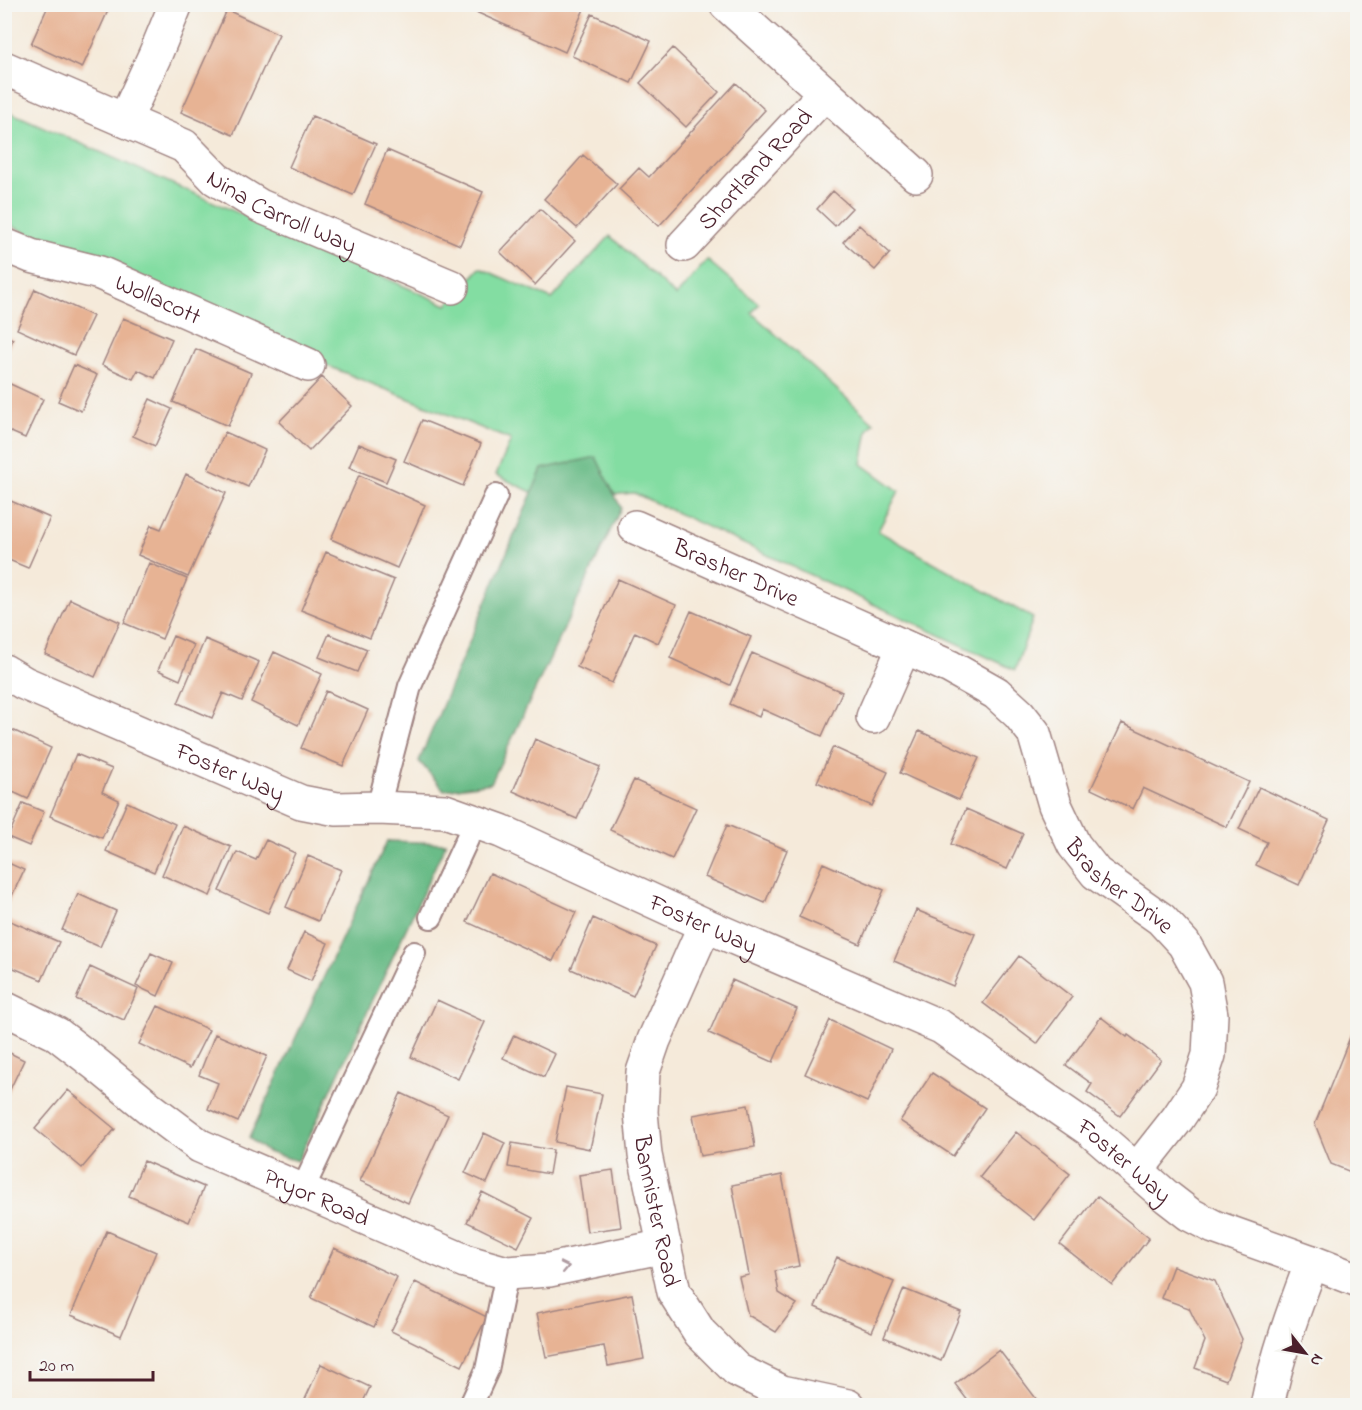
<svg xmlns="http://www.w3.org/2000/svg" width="1362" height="1410" font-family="'Indie Flower',sans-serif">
	<rect width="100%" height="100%" fill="#f6f6f2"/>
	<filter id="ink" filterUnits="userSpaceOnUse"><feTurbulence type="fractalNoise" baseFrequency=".0167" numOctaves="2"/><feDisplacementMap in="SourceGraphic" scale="12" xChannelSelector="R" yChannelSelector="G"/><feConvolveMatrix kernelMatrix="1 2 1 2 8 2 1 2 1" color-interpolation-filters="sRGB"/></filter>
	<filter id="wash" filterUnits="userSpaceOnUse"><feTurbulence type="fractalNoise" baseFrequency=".008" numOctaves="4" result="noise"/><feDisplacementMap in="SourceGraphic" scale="24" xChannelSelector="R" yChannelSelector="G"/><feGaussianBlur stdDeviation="1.35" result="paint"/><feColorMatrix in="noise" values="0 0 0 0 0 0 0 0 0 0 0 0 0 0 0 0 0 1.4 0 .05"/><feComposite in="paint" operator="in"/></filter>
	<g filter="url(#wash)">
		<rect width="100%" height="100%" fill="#f5eada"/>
		<path fill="#83dda2" stroke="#667e66" stroke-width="1.5" d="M5 110 447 305 480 268 552 299 610 236 676 296 707 260 759 304 752 313 874 423 868 430 862 464 899 491 878 531 1033 618 1015 670 634 493 548 500 496 475 511 440 333 368 5 223Z"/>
		<path fill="#6abc88" stroke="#5a6e5a" stroke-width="1.5" d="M596 457 621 508 491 783 444 790 419 761 542 469Z
			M387 841 446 843 298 1161 267 1152 249 1138Z"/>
		<g id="blocks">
			<path fill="#e7b394" d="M49 4H111L82 68 31 44Z
				M479 4H574L584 9 565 52 476 12Z
				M227 10 279 34 233 135 181 112Z
				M592 14 651 41 631 83 572 56Z
				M673 48 719 92 686 127 640 83Z
				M736 83 765 110 659 226 619 189 639 168 649 177Z
				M312 116 376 144 353 195 289 167Z
				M387 150 483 192 460 245 365 204Z
				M583 155 617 184 577 228 544 199Z
				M833 191 852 208 835 226 817 209Z
				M540 209 575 241 535 285 500 252Z
				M859 225 890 253 875 270 843 242Z
				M35 289 93 316 74 355 17 329Z
				M123 318 172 339 155 378 138 370 133 379 102 365Z
				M4 335 13 339 4 358Z
				M196 349 251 373 228 426 173 402Z
				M74 365 97 375 81 411 58 401Z
				M322 377 352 406 309 451 279 422Z
				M6 382 43 399 25 438 4 429Z
				M150 399 172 409 155 446 133 436Z
				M422 420 481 444 463 486 404 461Z
				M225 432 265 450 248 487 208 469Z
				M359 444 396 459 386 482 349 467Z
				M186 474 226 493 188 577 138 555 151 525 161 529Z
				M359 475 425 505 397 568 331 539Z
				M4 498 50 518 28 568 4 558Z
				M326 552 394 580 370 638 301 610Z
				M149 563 187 579 162 639 124 623Z
				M618 579 676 605 658 643 635 632 612 683 577 667Z
				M70 599 120 622 95 677 45 654Z
				M691 611 751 637 730 685 670 658Z
				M329 634 367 649 357 672 319 657Z
				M173 636 194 645 180 680 158 670Z
				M205 639 259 662 242 701 223 693 212 718 178 703Z
				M274 652 322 674 298 725 251 702Z
				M752 653 842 692 822 736 762 709 759 717 730 704Z
				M326 691 368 710 343 766 301 748Z
				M1122 723 1249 782 1227 827 1143 788 1133 809 1091 789Z
				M4 726 51 748 28 799 4 788Z
				M919 731 979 758 959 800 900 773Z
				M535 739 600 767 577 819 513 791Z
				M833 747 888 772 872 806 817 782Z
				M76 754 112 769 102 792 119 800 102 838 50 816Z
				M634 780 696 808 672 859 610 830Z
				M1259 787 1329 820 1299 885 1256 865 1267 842 1239 829Z
				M127 802 175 824 154 872 106 851Z
				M23 803 44 812 29 846 8 837Z
				M966 809 1023 834 1007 869 951 844Z
				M727 825 787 850 765 903 705 877Z
				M183 826 231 847 210 896 162 875Z
				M266 840 295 853 268 913 219 891 237 852 256 860Z
				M308 856 341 870 318 921 286 907Z
				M4 861 24 870 8 904 4 903Z
				M823 863 884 890 860 944 799 917Z
				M490 873 576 912 553 961 467 922Z
				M78 894 116 911 100 947 62 930Z
				M916 910 975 934 953 986 894 961Z
				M593 918 656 946 633 996 571 969Z
				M8 920 59 942 42 980 4 964V929Z
				M304 932 328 943 311 981 287 970Z
				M151 953 173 963 158 996 136 986Z
				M1019 956 1072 997 1037 1044 983 1003Z
				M90 967 138 989 124 1020 76 999Z
				M732 980 797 1009 773 1062 709 1033Z
				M437 1000 485 1022 458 1079 411 1057Z
				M158 1006 209 1030 190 1068 139 1044Z
				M1101 1017 1127 1037 1128 1035 1161 1060 1120 1116 1087 1092 1092 1084 1066 1065Z
				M830 1020 891 1049 867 1102 805 1074Z
				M1357 1020H1358V1175L1331 1164 1315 1124Z
				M215 1034 267 1056 238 1122 208 1109 218 1083 199 1075Z
				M514 1035 555 1054 544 1077 503 1058Z
				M4 1050 24 1060 4 1102Z
				M932 1073 985 1108 953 1156 900 1121Z
				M566 1087 602 1094 590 1149 555 1142Z
				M68 1090 115 1129 82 1168 35 1129Z
				M401 1093 448 1115 408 1203 360 1181Z
				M748 1105 755 1147 700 1156 693 1115Z
				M1016 1132 1070 1174 1034 1220 980 1177Z
				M484 1133 505 1143 487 1183 465 1173Z
				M512 1143 553 1150 549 1174 508 1167Z
				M144 1161 204 1187 189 1222 129 1196Z
				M613 1170 621 1227 587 1232 579 1175Z
				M782 1175 799 1266 775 1271 779 1293 797 1304 776 1332 748 1315 739 1277 749 1275 732 1185Z
				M482 1192 533 1218 518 1247 467 1222Z
				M1097 1196 1149 1238 1112 1285 1060 1244Z
				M107 1231 156 1252 121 1336 71 1315Z
				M334 1248 397 1277 374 1327 311 1298Z
				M837 1257 894 1282 872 1332 815 1307Z
				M1173 1266 1215 1281 1242 1339 1226 1380 1195 1368 1205 1341 1189 1308 1161 1298Z
				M415 1282 487 1317 462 1366 391 1331Z
				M904 1289 961 1312 941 1361 884 1337Z
				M632 1294 644 1359 608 1366 604 1346 546 1357 537 1313Z
				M999 1350 1038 1401 1031 1406H972L955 1384Z
				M321 1364 370 1387 361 1406H302Z"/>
		</g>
	</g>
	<g filter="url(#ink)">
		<use href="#blocks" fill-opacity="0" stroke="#a08482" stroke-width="1.5"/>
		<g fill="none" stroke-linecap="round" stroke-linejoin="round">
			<g stroke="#a08482" stroke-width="26">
				<path id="lane" d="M378 808 410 686 496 496
					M431 917 475 822
					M302 1191 414 953
					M471 1405 487 1370 507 1273"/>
			</g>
			<g stroke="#a08482" stroke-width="36">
				<g id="street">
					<path d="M726 4 916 175"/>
					<path id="s1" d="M4 68 184 146 216 179 260 206 452 287"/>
					<path d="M125 120 155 55 176 4"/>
					<path id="s2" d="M4 245 31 256 100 273 308 365"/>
					<path id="s3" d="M684 245 825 93"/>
					<path id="s4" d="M635 527 950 667 996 693 1019 714 1034 733 1055 805 1074 845 1096 873 1161 919 1184 944 1205 982 1211 1015 1209 1055 1198 1088 1178 1118 1137 1170"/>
					<path id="s5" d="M4 671 24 683 301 802 337 809 378 808 445 811 501 831 705 925 941 1027 1090 1130 1167 1197 1189 1214 1214 1227 1312 1262 1358 1280"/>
					<path d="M873 717 904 647"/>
					<path id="s6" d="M705 925 654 1040 643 1072 641 1112 645 1155 674 1292 700 1333 737 1370 782 1392 848 1406"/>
					<path id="s7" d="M4 1008 57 1034 97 1065 152 1110 200 1146 465 1261 507 1273 549 1270 665 1246"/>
					<path d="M1267 1406C1277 1356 1294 1309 1312 1262"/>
				</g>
			</g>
			<use href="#lane" stroke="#fff" stroke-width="22"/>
			<use href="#street" stroke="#fff" stroke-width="33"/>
		</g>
		<defs><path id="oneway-chevron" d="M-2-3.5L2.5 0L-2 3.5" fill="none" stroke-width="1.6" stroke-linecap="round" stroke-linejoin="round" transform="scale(1.5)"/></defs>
		<use stroke="#ae9aa0" href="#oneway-chevron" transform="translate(565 1267) rotate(-12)"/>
	</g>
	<g text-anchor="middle" stroke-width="5" stroke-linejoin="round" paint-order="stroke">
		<g font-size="24" fill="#4a1f2b" stroke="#f6f6f2">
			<text dy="8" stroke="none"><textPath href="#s3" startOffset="104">Shortland Road</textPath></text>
			<text dy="8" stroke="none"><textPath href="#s1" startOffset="316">Nina Carroll Way</textPath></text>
			<text dy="8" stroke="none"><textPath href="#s2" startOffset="164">Wollacott</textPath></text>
			<text dy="8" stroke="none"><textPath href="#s4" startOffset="111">Brasher Drive</textPath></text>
			<text dy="8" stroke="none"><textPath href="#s5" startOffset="248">Foster Way</textPath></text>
			<text dy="8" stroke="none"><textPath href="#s4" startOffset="634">Brasher Drive</textPath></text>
			<text dy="8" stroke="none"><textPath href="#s5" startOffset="752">Foster Way</textPath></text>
			<text dy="8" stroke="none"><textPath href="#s5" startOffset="1238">Foster Way</textPath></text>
			<text dy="8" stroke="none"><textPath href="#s7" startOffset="368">Pryor Road</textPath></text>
			<text dy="8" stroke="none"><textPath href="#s6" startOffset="300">Bannister Road</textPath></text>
		</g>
	</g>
	<rect width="1362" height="1410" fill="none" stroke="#f6f6f2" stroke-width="24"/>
	<g transform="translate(1305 1353) rotate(121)" stroke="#f6f6f2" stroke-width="4.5" paint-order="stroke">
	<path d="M0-4.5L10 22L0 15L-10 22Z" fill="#4a1f2b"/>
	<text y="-9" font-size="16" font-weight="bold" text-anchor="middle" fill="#4a1f2b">N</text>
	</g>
	<path d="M30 1371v9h123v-9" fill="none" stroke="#4a1f2b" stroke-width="3"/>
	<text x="39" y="1371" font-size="18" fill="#4a1f2b" stroke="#f6f6f2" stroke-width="4.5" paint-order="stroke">20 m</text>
</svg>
